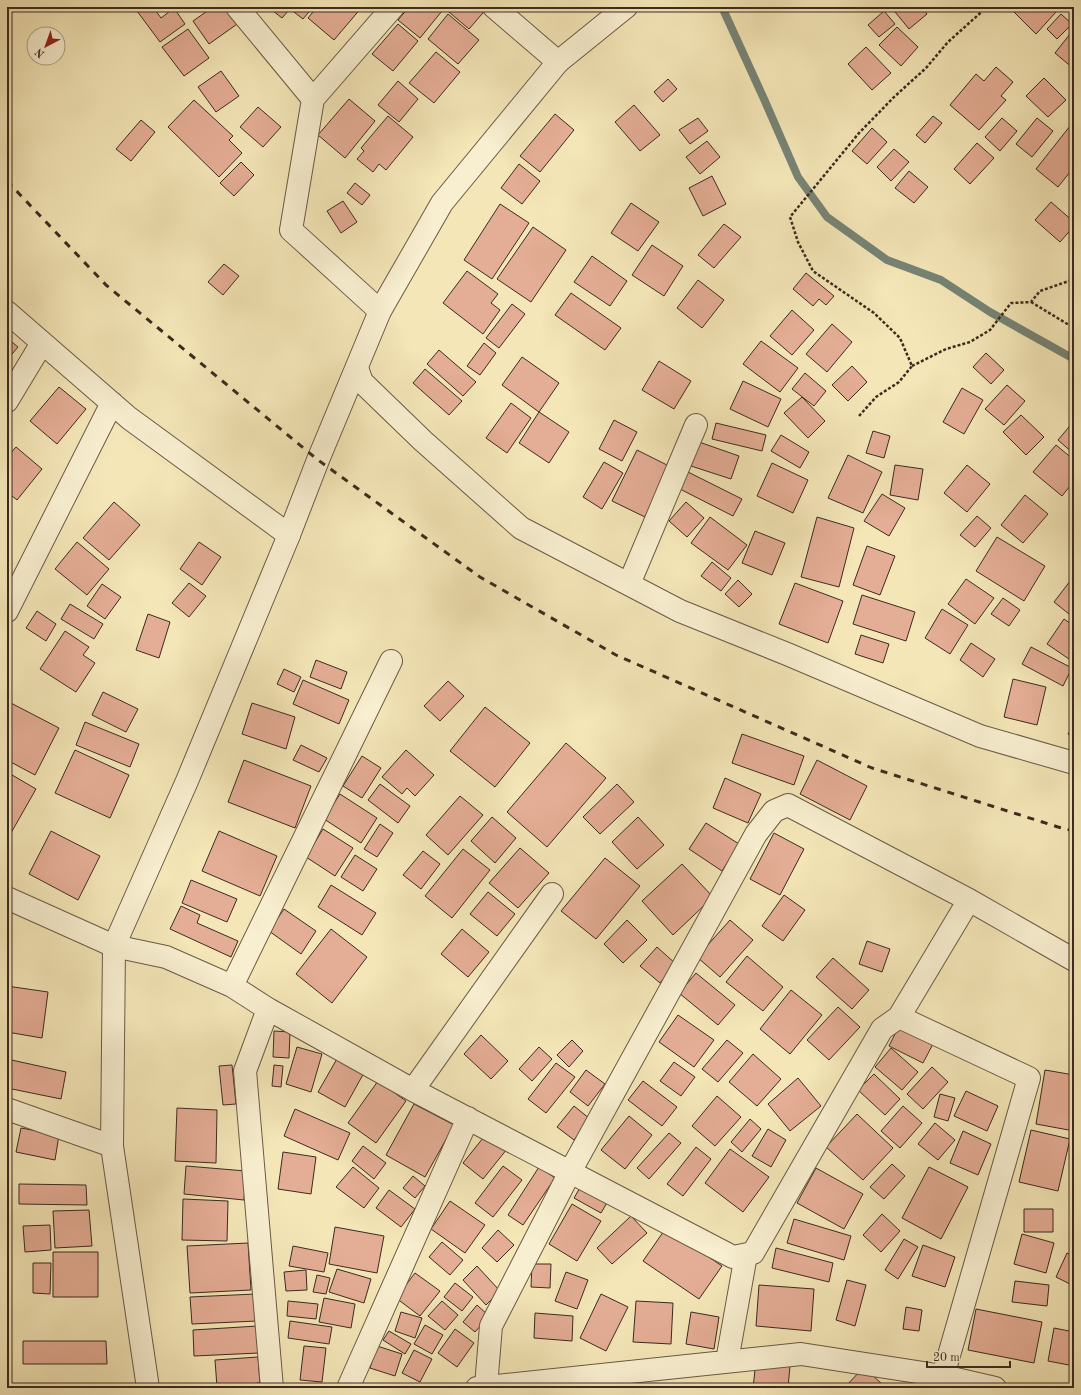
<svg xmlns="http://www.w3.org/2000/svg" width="1081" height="1395" font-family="'Old Standard TT',serif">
	<rect width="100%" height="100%" fill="#f4e6b7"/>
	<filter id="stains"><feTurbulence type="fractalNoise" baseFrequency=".005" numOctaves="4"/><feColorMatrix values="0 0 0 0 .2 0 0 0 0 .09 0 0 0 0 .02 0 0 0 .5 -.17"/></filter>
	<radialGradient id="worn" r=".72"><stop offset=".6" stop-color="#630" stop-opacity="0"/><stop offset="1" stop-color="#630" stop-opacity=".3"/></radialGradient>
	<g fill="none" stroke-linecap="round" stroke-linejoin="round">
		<path stroke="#768475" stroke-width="8" d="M722 7 764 99 798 177 827 217 887 260 941 280 990 312 1074 359"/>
	</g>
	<path fill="#e4ad95" stroke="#3c2b20" d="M134 7H153L161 18 174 8 185 24 160 42Z
		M213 7H230L240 22 209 44 193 21Z
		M268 7H313L303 19 290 9 282 18Z
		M317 7H362L334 40 308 18Z
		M409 7H437L442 11 420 38 398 20Z
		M443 7H488L469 29Z
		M891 7H922L927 14 909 29Z
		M1009 7H1051L1056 12 1036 34Z
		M884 11 895 24 879 37 868 25Z
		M448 14 479 40 458 64 428 39Z
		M1061 14 1072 24 1057 39 1047 29Z
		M398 24 418 41 393 71 372 54Z
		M897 27 918 47 901 66 879 45Z
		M188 29 209 58 184 76 162 47Z
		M1074 29V69L1055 53Z
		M866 47 891 73 872 90 848 64Z
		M436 52 460 72 434 103 409 83Z
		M996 67 1013 82 1001 96 1006 100 979 130 950 105 976 74 984 81Z
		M221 71 239 96 216 112 198 87Z
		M1044 78 1066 100 1048 117 1026 96Z
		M668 79 677 89 663 102 654 92Z
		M398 81 418 99 399 122 378 105Z
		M349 99 375 121 345 158 318 135Z
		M194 100 233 136 229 140 242 153 219 177 168 127Z
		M634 105 660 135 640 151 615 122Z
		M258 107 281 127 263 147 240 127Z
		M555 114 574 130 540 172 520 156Z
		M388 116 413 137 386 170 379 164 373 172 357 159 364 151 361 148Z
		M933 116 942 123 925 143 916 135Z
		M698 118 708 131 690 144 679 130Z
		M1002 118 1017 131 1000 151 985 137Z
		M1037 118 1053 131 1032 157 1016 144Z
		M141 120 155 132 131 161 116 149Z
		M1074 121V167L1058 187 1036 169Z
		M872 128 887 142 867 164 852 151Z
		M707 141 720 157 700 174 686 157Z
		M977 143 994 158 970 184 954 169Z
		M894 149 909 162 891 181 877 167Z
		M241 162 254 175 234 196 220 183Z
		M519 164 540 181 522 204 501 188Z
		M909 171 928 187 914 203 895 188Z
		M712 176 726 204 703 216 689 188Z
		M355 183 370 195 362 205 347 193Z
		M343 201 357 222 341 233 327 211Z
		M1051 202 1074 222V226L1060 242 1035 220Z
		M631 203 659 222 638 251 611 233Z
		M500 204 529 223 492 279 464 260Z
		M724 224 741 237 714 268 698 255Z
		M533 227 566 250 531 302 497 279Z
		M652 245 683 266 664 296 632 275Z
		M592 256 627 281 610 306 574 282Z
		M224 264 239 276 223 295 208 282Z
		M467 271 498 294 491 303 500 310 483 334 443 303Z
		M806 273 834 296 826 305 819 299 813 306 793 289Z
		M698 280 724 300 702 328 677 308Z
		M571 293 621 328 605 350 555 315Z
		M512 304 525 314 499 348 486 338Z
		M792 310 814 330 792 355 770 336Z
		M832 324 852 342 827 372 806 354Z
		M7 338 18 347 7 360Z
		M761 341 798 368 780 392 743 364Z
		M484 343 496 353 480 375 467 366Z
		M439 350 476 382 463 396 427 364Z
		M986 353 1004 370 991 384 973 367Z
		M522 357 559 383 539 412 502 385Z
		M659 361 691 381 674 409 642 390Z
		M852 366 867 382 848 401 832 385Z
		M425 369 462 401 449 415 413 383Z
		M805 373 826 391 814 406 792 389Z
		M743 381 781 399 768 427 730 409Z
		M1007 385 1025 401 1004 425 985 409Z
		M59 387 86 409 57 444 30 421Z
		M962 388 983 400 964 434 943 422Z
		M802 397 825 421 808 438 784 413Z
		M511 403 531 418 507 453 486 438Z
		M539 412 569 432 549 463 519 443Z
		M1021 415 1044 437 1026 455 1003 432Z
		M614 420 637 432 622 461 599 449Z
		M1074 421V454L1058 440Z
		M716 423 766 435 762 451 712 439Z
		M873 431 890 436 884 458 866 453Z
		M781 435 809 452 800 468 771 451Z
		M699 442 739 456 731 479 691 466Z
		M1056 445 1074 460V481L1062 496 1033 472Z
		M16 447 42 469 17 500 7 492V457Z
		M637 450 669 466 645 517 612 501Z
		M848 455 882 472 863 513 828 498Z
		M604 462 623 473 602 509 583 497Z
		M772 463 808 480 793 513 757 496Z
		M895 465 923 469 918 500 890 495Z
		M967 465 990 484 967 512 944 493Z
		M684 470 742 499 733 516 676 487Z
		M882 494 905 508 889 536 864 521Z
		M1025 495 1048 514 1023 543 1001 525Z
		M114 502 140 525 109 560 83 538Z
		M686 502 704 518 687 537 669 521Z
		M977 516 991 528 975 547 960 535Z
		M710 517 747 545 728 570 691 543Z
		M817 517 854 528 839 587 801 577Z
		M755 531 785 543 772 575 742 563Z
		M997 537 1045 566 1024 601 976 571Z
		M77 542 109 569 87 595 55 569Z
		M199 542 221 557 202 585 180 569Z
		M867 546 895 556 880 595 853 585Z
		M712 562 731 578 721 591 701 576Z
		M1074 576V618L1054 602Z
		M966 579 994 598 975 624 948 604Z
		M738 580 752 594 739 607 725 594Z
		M189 583 206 596 189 617 172 603Z
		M795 583 843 601 828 643 779 624Z
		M102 584 121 597 105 619 87 606Z
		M862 595 915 612 906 641 853 624Z
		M1003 598 1020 610 1009 626 991 614Z
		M70 604 103 624 94 639 61 619Z
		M942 609 968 625 950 654 925 638Z
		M37 611 56 624 46 641 26 628Z
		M148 614 170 622 159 658 136 650Z
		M1064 619 1074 626V652L1069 659 1047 644Z
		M65 631 89 647 83 655 95 663 76 692 40 669Z
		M861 635 889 644 883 663 855 654Z
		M971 643 995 659 983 677 960 660Z
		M1031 647 1072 668 1063 686 1022 664Z
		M316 660 347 672 341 689 310 677Z
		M284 669 301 677 294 692 277 684Z
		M1013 679 1046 687 1037 725 1004 717Z
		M303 680 349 700 339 724 293 704Z
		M448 681 464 696 440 721 424 706Z
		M103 692 138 709 126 732 92 715Z
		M7 701 59 728 35 775 7 760Z
		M252 703 295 717 286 749 242 734Z
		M485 707 530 743 495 787 450 751Z
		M85 722 139 744 130 767 76 745Z
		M1074 724V738L1068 734Z
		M742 734 804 756 794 785 732 763Z
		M566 743 606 778 547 847 507 812Z
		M301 745 327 758 319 772 293 760Z
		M75 750 129 775 110 818 55 793Z
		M406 750 434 775 415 796 407 788 402 794 382 777Z
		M362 756 381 768 362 798 343 786Z
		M244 760 311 786 295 828 228 802Z
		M817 760 867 786 850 820 800 794Z
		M7 772 36 789 7 840Z
		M725 778 761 794 748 823 713 808Z
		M380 784 410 806 398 823 368 800Z
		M617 784 634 802 600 834 583 817Z
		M340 794 377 818 361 843 324 819Z
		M460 796 483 815 448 855 426 835Z
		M492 817 516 838 495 863 471 841Z
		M638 817 664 845 637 869 612 842Z
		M706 823 739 844 722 871 689 849Z
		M380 824 393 833 377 857 364 849Z
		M323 829 353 848 335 876 306 857Z
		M51 831 100 856 78 900 29 874Z
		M219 831 277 856 260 896 202 871Z
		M774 833 804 849 780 895 750 879Z
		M520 848 549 873 518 908 489 883Z
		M463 849 490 870 452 918 425 896Z
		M423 851 440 864 421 889 403 875Z
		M355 855 377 869 363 891 341 877Z
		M605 858 640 886 596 939 561 911Z
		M682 864 713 897 673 935 642 901Z
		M191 880 237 899 227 922 182 903Z
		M331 885 376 913 362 935 318 907Z
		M488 892 515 914 497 936 470 914Z
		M784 895 805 910 783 941 762 926Z
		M181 906 200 915 197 923 238 941 231 957 170 929Z
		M284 909 316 931 301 954 269 931Z
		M627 920 647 940 623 963 604 944Z
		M730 920 753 940 720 977 697 957Z
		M331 929 367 957 332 1003 296 974Z
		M462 929 489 952 468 977 441 954Z
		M867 941 890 949 882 972 859 964Z
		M657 947 676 964 660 983 640 966Z
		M747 956 783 987 763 1011 726 982Z
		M833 958 869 990 852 1009 816 977Z
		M696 973 735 1005 718 1025 679 993Z
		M7 986 48 992 42 1038 7 1032Z
		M791 990 822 1015 790 1054 760 1029Z
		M838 1007 860 1027 829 1060 807 1040Z
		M678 1015 714 1040 694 1067 659 1042Z
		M900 1024 934 1042 923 1063 889 1046Z
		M274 1031 290 1032 289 1058 273 1057Z
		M481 1035 508 1061 491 1079 464 1054Z
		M572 1040 583 1051 569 1067 557 1055Z
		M727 1040 743 1053 718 1082 702 1069Z
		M297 1047 322 1054 311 1092 286 1084Z
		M539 1047 552 1059 532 1081 519 1069Z
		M891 1048 918 1072 902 1090 875 1067Z
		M753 1054 781 1079 757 1106 729 1082Z
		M338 1057 365 1071 345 1107 318 1092Z
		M7 1059 66 1072 61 1099 7 1088Z
		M674 1062 695 1077 681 1096 660 1081Z
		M556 1063 575 1077 546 1113 528 1099Z
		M232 1065 236 1104 223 1105 219 1066Z
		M274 1065 283 1066 281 1087 272 1086Z
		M932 1067 948 1082 923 1109 907 1094Z
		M586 1070 605 1084 588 1106 570 1092Z
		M1045 1070 1074 1075V1131L1036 1124Z
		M874 1074 900 1099 885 1115 858 1090Z
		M798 1078 821 1106 790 1131 768 1104Z
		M378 1081 406 1101 376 1143 348 1123Z
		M643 1081 677 1107 662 1126 628 1100Z
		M966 1091 998 1106 987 1131 954 1116Z
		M940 1094 955 1098 948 1121 934 1117Z
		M717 1096 741 1117 715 1146 692 1126Z
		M414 1104 454 1125 425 1177 386 1155Z
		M574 1106 590 1119 574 1140 557 1127Z
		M903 1106 922 1123 900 1148 881 1131Z
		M177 1108 217 1110 216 1163 175 1161Z
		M295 1109 350 1133 338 1160 284 1136Z
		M857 1114 893 1148 863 1180 826 1147Z
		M629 1116 652 1135 625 1169 601 1150Z
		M750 1119 761 1129 742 1152 731 1142Z
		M935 1123 955 1140 938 1160 918 1144Z
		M21 1128 59 1135 55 1160 16 1152Z
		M768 1129 786 1140 771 1167 752 1156Z
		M1031 1130 1070 1139 1058 1191 1019 1182Z
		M963 1131 991 1144 978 1175 950 1163Z
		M487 1133 507 1149 483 1179 463 1163Z
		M669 1133 681 1143 649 1179 637 1168Z
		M363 1146 386 1163 374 1179 352 1161Z
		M696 1147 711 1159 683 1196 667 1184Z
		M730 1149 769 1177 743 1212 705 1183Z
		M283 1152 316 1157 311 1194 278 1189Z
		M892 1164 905 1176 884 1199 870 1187Z
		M186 1166 246 1171 244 1200 184 1194Z
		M503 1166 522 1180 493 1217 475 1203Z
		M353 1167 379 1188 364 1208 336 1187Z
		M539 1167 555 1178 523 1225 508 1215Z
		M929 1167 968 1187 941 1239 902 1218Z
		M816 1168 863 1194 844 1229 797 1203Z
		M413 1176 425 1186 415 1198 403 1188Z
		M19 1184 86 1185 87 1205 19 1204Z
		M581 1186 608 1201 601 1213 574 1198Z
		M389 1190 415 1209 401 1227 376 1208Z
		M183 1199 228 1201 227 1241 182 1240Z
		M450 1201 485 1225 465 1253 431 1229Z
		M572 1204 601 1221 577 1261 549 1244Z
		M1024 1209H1053V1232H1024Z
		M89 1210 92 1246 55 1248 53 1211Z
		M882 1214 900 1231 881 1252 863 1235Z
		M631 1216 647 1233 612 1264 597 1248Z
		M794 1219 851 1236 844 1260 787 1243Z
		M50 1225 51 1250 25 1252 23 1226Z
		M335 1227 384 1236 377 1273 329 1264Z
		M666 1228 722 1266 699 1299 643 1261Z
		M498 1230 514 1245 497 1262 482 1248Z
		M1022 1234 1054 1243 1046 1273 1014 1264Z
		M904 1239 918 1247 898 1279 885 1270Z
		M442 1242 463 1260 450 1275 429 1257Z
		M248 1243 251 1290 190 1293 187 1246Z
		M923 1245 955 1257 945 1287 912 1276Z
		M293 1246 328 1253 324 1272 289 1266Z
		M776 1248 833 1263 829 1282 772 1268Z
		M53 1252H98V1297H53Z
		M1067 1253 1074 1256V1281L1072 1285 1056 1277Z
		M33 1263H51L50 1294 33 1293Z
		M532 1264H551L550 1288 531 1287Z
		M477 1266 500 1291 486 1305 463 1280Z
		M337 1269 371 1279 364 1303 329 1292Z
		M306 1270 307 1290 286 1291 284 1272Z
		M566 1272 588 1280 577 1309 555 1301Z
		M415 1273 440 1291 420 1316 396 1298Z
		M317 1275 330 1278 326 1294 313 1292Z
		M847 1280 866 1285 855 1326 836 1320Z
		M1015 1281 1049 1285 1047 1306 1012 1302Z
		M455 1283 473 1297 462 1311 444 1297Z
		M759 1285 814 1289 811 1331 756 1326Z
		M256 1294 257 1321 192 1324 190 1297Z
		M601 1294 628 1307 606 1351 580 1338Z
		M324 1298 355 1304 351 1328 319 1322Z
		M288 1301 318 1304 316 1319 287 1316Z
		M442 1301 458 1315 445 1330 428 1316Z
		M636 1301 673 1303 671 1344 633 1342Z
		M477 1305 489 1316 475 1332 463 1322Z
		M906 1307 922 1310 919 1331 903 1329Z
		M976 1309 1042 1322 1034 1363 968 1350Z
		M401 1312 422 1318 415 1338 395 1331Z
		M691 1312 719 1317 714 1349 686 1344Z
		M535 1313 573 1316 572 1341 534 1338Z
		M290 1321 332 1327 329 1344 288 1338Z
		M425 1325 443 1335 432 1354 414 1344Z
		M258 1326 259 1353 194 1356 193 1330Z
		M1054 1328 1074 1332V1366L1048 1361Z
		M455 1329 474 1343 457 1367 438 1353Z
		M389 1331 411 1344 405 1354 383 1340Z
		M23 1341H106L107 1364H23Z
		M304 1346 326 1348 322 1382 300 1380Z
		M377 1346 402 1354 395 1376 370 1368Z
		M414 1350 432 1359 420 1382 402 1373Z
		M258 1357 260 1383 217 1387 215 1360Z
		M756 1361 790 1366 788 1388H753Z
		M864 1367 886 1388H844Z"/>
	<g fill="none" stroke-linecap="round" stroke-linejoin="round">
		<g stroke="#6a5a46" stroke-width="24">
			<path id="minor" d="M237 7 313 99
				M494 7 558 62
				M380 311 291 230 313 99 393 7
				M7 312 129 418 289 535
				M357 368 362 382 423 441 521 528 680 611 787 654 980 736 1074 763
				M7 401 42 343
				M629 584 696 425
				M7 611 112 403
				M7 898 114 946 166 957 232 986 268 1009 413 1090 733 1257 753 1253 882 1029 899 1017 969 900 1074 960
				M232 986 391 661
				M268 1009 245 1071 272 1388
				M899 1017 1029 1078 943 1376 941 1388
				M413 1090 552 894
				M7 1109 112 1146
				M727 1361 746 1255
				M486 1386 491 1326 570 1172 756 834 774 811 788 805 969 900
				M348 1388 468 1118
				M477 1388 801 1354 943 1376 995 1388"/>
		</g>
		<g stroke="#6a5a46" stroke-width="24">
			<path id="tertiary" d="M148 1388 112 1146 114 946 187 781 289 535 318 460 380 311 442 203 558 62 626 7"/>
		</g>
		<path stroke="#3c2b20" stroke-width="2.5" stroke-dasharray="3 2" stroke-linecap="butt" d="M1031 302 1074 328
			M912 366 946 349 970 342 990 330 1011 303 1031 302 1040 291 1069 281
			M859 416 876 397 899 382 912 366 900 338 874 313 813 271 798 242 790 217 859 133 894 97 926 68 948 42 987 7"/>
		<use href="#minor" stroke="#f8efd0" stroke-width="22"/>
		<use href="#tertiary" stroke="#f8efd0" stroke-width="22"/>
		<path stroke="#3c2b20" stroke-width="3" stroke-dasharray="7 7" stroke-linecap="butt" d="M7 181 106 285 318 460 480 577 616 655 872 768 1058 827 1074 831"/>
	</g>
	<rect width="1081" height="1395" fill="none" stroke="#f4e6b7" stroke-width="24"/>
	<rect x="8" y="8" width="1065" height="1379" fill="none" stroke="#3c2b20" stroke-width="2"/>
	<rect x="12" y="12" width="1057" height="1371" fill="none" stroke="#3c2b20"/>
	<g transform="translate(46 46) rotate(221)"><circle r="19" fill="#f8efd0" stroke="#ada18a"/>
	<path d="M0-3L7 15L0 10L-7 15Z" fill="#8f2418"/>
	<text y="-6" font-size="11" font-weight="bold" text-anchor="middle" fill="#3c2b20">N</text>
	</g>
	<path d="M927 1361v6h83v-6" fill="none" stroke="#3c2b20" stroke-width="2"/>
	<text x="933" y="1361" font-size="12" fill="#3c2b20" stroke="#f8efd0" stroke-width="3" paint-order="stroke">20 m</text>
	<rect width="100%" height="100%" filter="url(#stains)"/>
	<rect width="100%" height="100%" fill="url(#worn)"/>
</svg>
